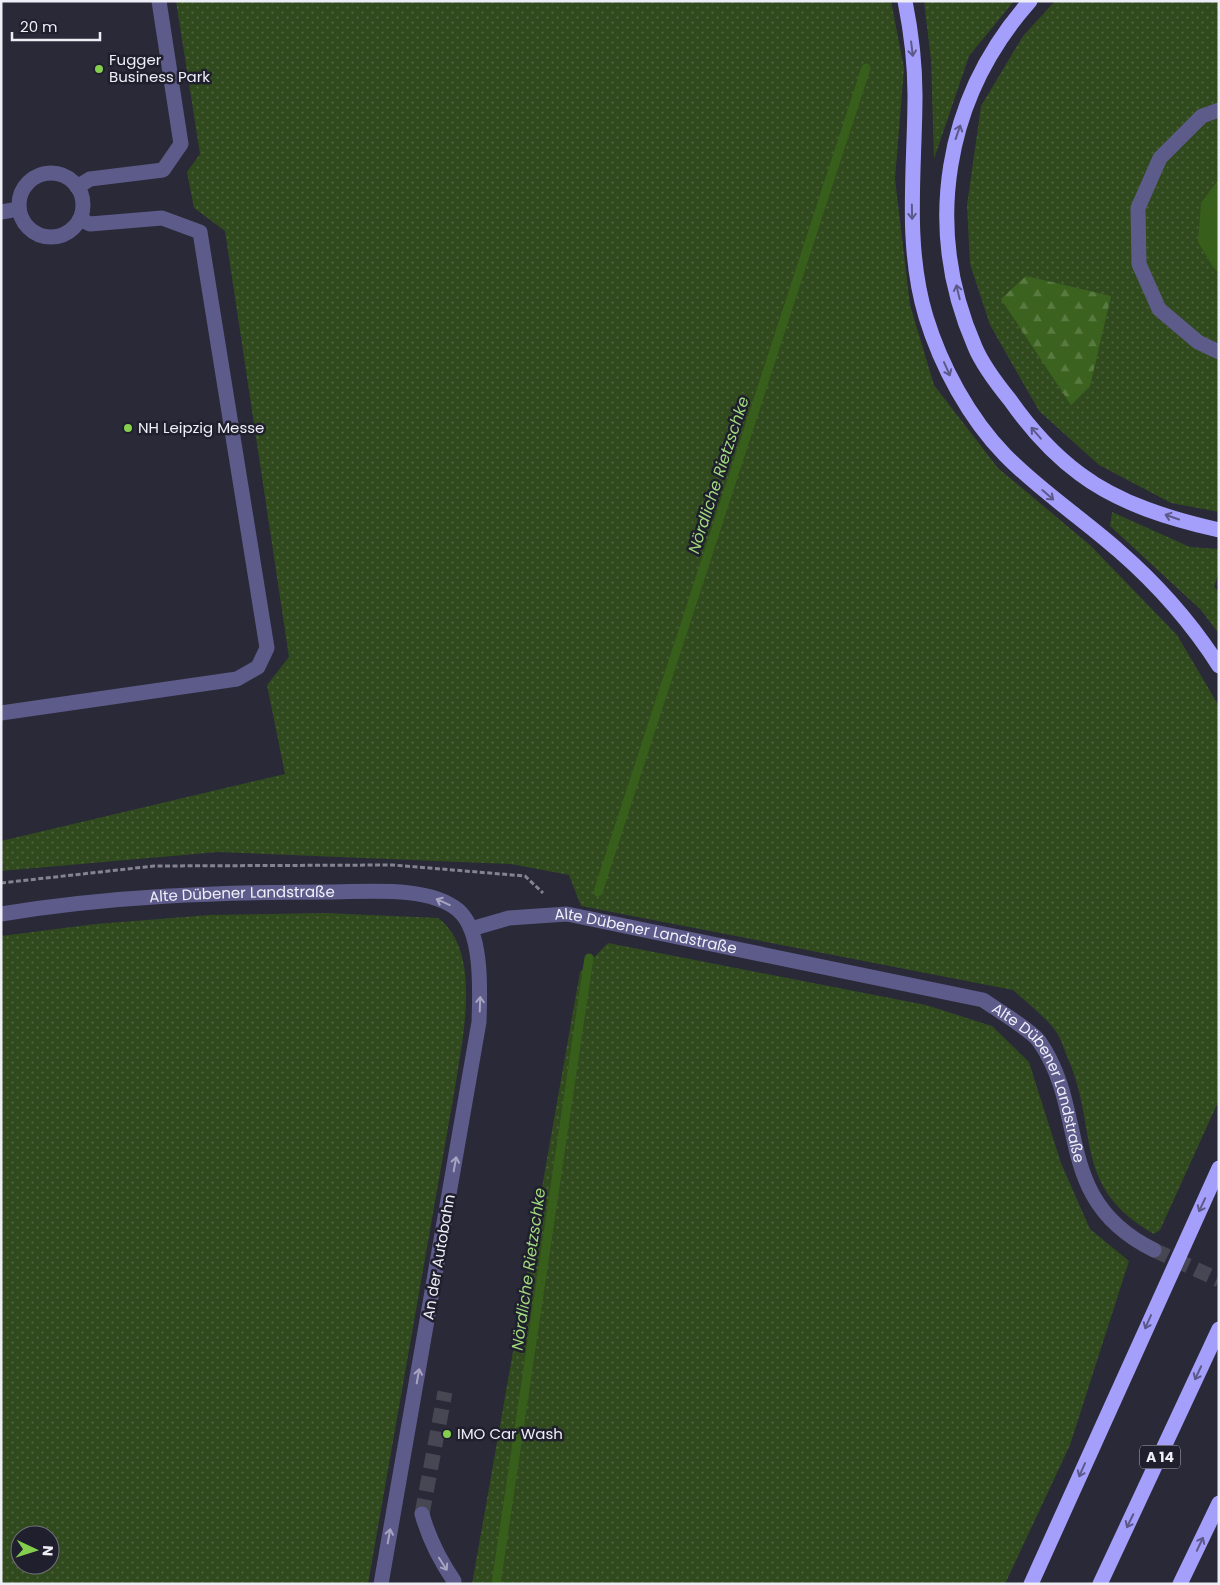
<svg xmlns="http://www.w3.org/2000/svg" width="1220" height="1585" font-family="Poppins,sans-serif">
	<defs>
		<pattern id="grass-dots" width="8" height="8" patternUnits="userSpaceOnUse" patternTransform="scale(1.25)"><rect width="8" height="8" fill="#304a1e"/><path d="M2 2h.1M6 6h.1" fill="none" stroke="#4e643f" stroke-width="1.8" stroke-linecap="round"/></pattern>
		<pattern id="forest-firs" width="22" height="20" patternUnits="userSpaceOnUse" patternTransform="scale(1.25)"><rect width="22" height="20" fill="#3b631f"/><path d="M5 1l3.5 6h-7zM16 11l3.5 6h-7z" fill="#587a40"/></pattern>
	</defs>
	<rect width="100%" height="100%" fill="#292937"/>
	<path fill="url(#grass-dots)" fill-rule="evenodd" d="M176 1H891L904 68 895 179 910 305 934 385 998 468 1090 545 1177 635 1219 706V1100L1160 1230 1154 1234C1072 1187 1099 1133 1069 1061 1065 1052 1062 1041 1057 1033 1046 1017 1027 1003 1013 990L581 906 569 875 511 864 218 852 1 871V841L285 774 267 685 289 657 225 231 194 208 187 172 200 154Z
		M924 1H1014L969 56 934 159 931 60Z
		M1055 1H1219V512L1171 503 1099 465 1039 411 990 325 970 264 967 205 981 106 1023 36Z
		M1112 512 1190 547 1219 549V572L1214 587 1219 592V634L1201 610 1110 526Z
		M325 913 438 918C482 950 463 1036 456 1082L368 1584H1V936L96 924 210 915ZM20 1535H50V1565H20Z
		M608 943 926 1005 992 1026 1029 1062 1061 1163 1090 1229 1129 1261 1070 1445 1005 1584H472L580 972Z"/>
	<path fill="url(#forest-firs)" d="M1026 276 1111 296 1090 386 1071 405 1001 299Z"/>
	<path fill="#375e1a" d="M1219 179V273L1213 267 1198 242 1201 203Z"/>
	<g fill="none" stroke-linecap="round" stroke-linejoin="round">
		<path stroke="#375e1a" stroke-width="9" d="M598 892 866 68
			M496 1584 589 958"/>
		<path stroke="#474754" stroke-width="15" stroke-dasharray="15 8" stroke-linecap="butt" d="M1154 1250 1219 1280
			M422 1514 445 1392"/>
		<path stroke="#848490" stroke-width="3" stroke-dasharray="5 2.5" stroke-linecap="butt" d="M1 883 154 866 393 865 525 876 543 893"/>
		<g stroke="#5d5b8a" stroke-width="15">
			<path d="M1219 110 1202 116 1160 158 1138 208 1139 264 1159 309 1198 342 1219 352"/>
			<circle cx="51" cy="205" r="32"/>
			<path d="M77 187 90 179 163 170 181 144 159 1"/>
			<path d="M1 212 19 209"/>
			<path d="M1 713 237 679 258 667 267 648 200 232 162 218 90 224 80 219"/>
			<path id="s1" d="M1 914C110 896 219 892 329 892 365 892 428 885 458 910 483 931 480 991 479 1022L381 1584"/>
			<path id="s2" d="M471 929 509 918 567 914 983 1000C996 1009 1031 1030 1039 1041 1090 1114 1052 1200 1154 1250"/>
			<path d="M422 1514C429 1539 439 1559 454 1581"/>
		</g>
		<path stroke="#a59ffc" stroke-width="15" d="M905 1C911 31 915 64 915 95 915 169 904 244 926 317 941 366 969 418 1005 455 1040 491 1082 518 1119 551 1158 585 1191 622 1219 666
			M1030 1C944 98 923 228 975 347 983 366 997 384 1010 400 1029 427 1053 454 1080 474 1120 504 1171 519 1219 530
			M1031 1584 1219 1168
			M1100 1584 1219 1329
			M1180 1584 1219 1503"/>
	</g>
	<defs><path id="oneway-shaft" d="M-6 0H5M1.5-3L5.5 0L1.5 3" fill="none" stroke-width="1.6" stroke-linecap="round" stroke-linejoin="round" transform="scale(1.25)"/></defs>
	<g stroke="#5c598a">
		<use href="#oneway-shaft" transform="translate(912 49) rotate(83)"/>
		<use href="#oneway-shaft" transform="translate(958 132) rotate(-71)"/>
		<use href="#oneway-shaft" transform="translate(912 212) rotate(89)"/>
		<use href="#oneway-shaft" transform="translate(958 292) rotate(-103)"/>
		<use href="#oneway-shaft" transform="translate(947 369) rotate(66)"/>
		<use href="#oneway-shaft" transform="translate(1036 433) rotate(-131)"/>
		<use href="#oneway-shaft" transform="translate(1048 495) rotate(41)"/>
		<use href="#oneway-shaft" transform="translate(1172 517) rotate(-161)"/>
		<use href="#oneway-shaft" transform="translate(1202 1205) rotate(115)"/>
		<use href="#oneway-shaft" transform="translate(1148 1322) rotate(114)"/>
		<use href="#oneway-shaft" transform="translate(1198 1373) rotate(115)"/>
		<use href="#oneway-shaft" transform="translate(1082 1470) rotate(114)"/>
		<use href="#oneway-shaft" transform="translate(1130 1521) rotate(116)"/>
		<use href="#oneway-shaft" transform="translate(1200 1544) rotate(-65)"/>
	</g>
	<g stroke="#a6a4c0">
		<use href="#oneway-shaft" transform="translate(443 902) rotate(-156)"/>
		<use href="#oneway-shaft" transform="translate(480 1004) rotate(-88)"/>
		<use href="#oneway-shaft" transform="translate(455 1164) rotate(-80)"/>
		<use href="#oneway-shaft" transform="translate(418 1376) rotate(-80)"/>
		<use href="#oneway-shaft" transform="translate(389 1536) rotate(-80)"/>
		<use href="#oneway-shaft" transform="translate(443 1564) rotate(57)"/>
	</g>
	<g fill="#84d04e" stroke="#201f2d" stroke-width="2">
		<circle cx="99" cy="69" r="5"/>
		<circle cx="128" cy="428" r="5"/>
		<circle cx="447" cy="1434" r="5"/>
	</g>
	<g text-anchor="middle" stroke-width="5" stroke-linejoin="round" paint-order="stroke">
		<rect fill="#201f2d" stroke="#b0b0ba" stroke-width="1" x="1140" y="1445.5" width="40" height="23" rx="4"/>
		<g font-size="14" font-weight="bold" fill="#eeeef7">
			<text x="1160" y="1462">A 14</text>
		</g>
		<g font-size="15" fill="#eeeef7" stroke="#201f2d" text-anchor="start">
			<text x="109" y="65">Fugger<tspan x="109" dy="17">Business Park</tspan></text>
			<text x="138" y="433">NH Leipzig Messe</text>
			<text x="457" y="1439">IMO Car Wash</text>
		</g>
		<g font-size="15" fill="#eeeef7" stroke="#201f2d">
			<text dy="5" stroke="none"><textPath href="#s1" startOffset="242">Alte Dübener Landstraße</textPath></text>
			<text dy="5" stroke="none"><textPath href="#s2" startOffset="178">Alte Dübener Landstraße</textPath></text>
			<text dy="5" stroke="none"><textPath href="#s2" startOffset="628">Alte Dübener Landstraße</textPath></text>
			<text transform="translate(439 1257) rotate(-80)" y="5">An der Autobahn</text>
		</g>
		<g font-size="16" font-style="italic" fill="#9fd97c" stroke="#201f2d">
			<text transform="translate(718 475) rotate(-72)" y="6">Nördliche Rietzschke</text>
			<text transform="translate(528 1269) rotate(-82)" y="6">Nördliche Rietzschke</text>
		</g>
	</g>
	<rect width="1220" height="1585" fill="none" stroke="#eeeef7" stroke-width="5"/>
	<g transform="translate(35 1550) rotate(94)"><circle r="24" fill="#201f2d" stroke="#72727e"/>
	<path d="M0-4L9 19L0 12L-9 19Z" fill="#84d04e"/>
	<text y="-8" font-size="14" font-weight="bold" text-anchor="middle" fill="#eeeef7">N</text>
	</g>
	<path d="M12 32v8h88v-8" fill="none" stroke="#eeeef7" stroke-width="2.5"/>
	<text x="20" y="32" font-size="15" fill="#eeeef7" stroke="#201f2d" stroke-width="4" paint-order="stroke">20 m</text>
</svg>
